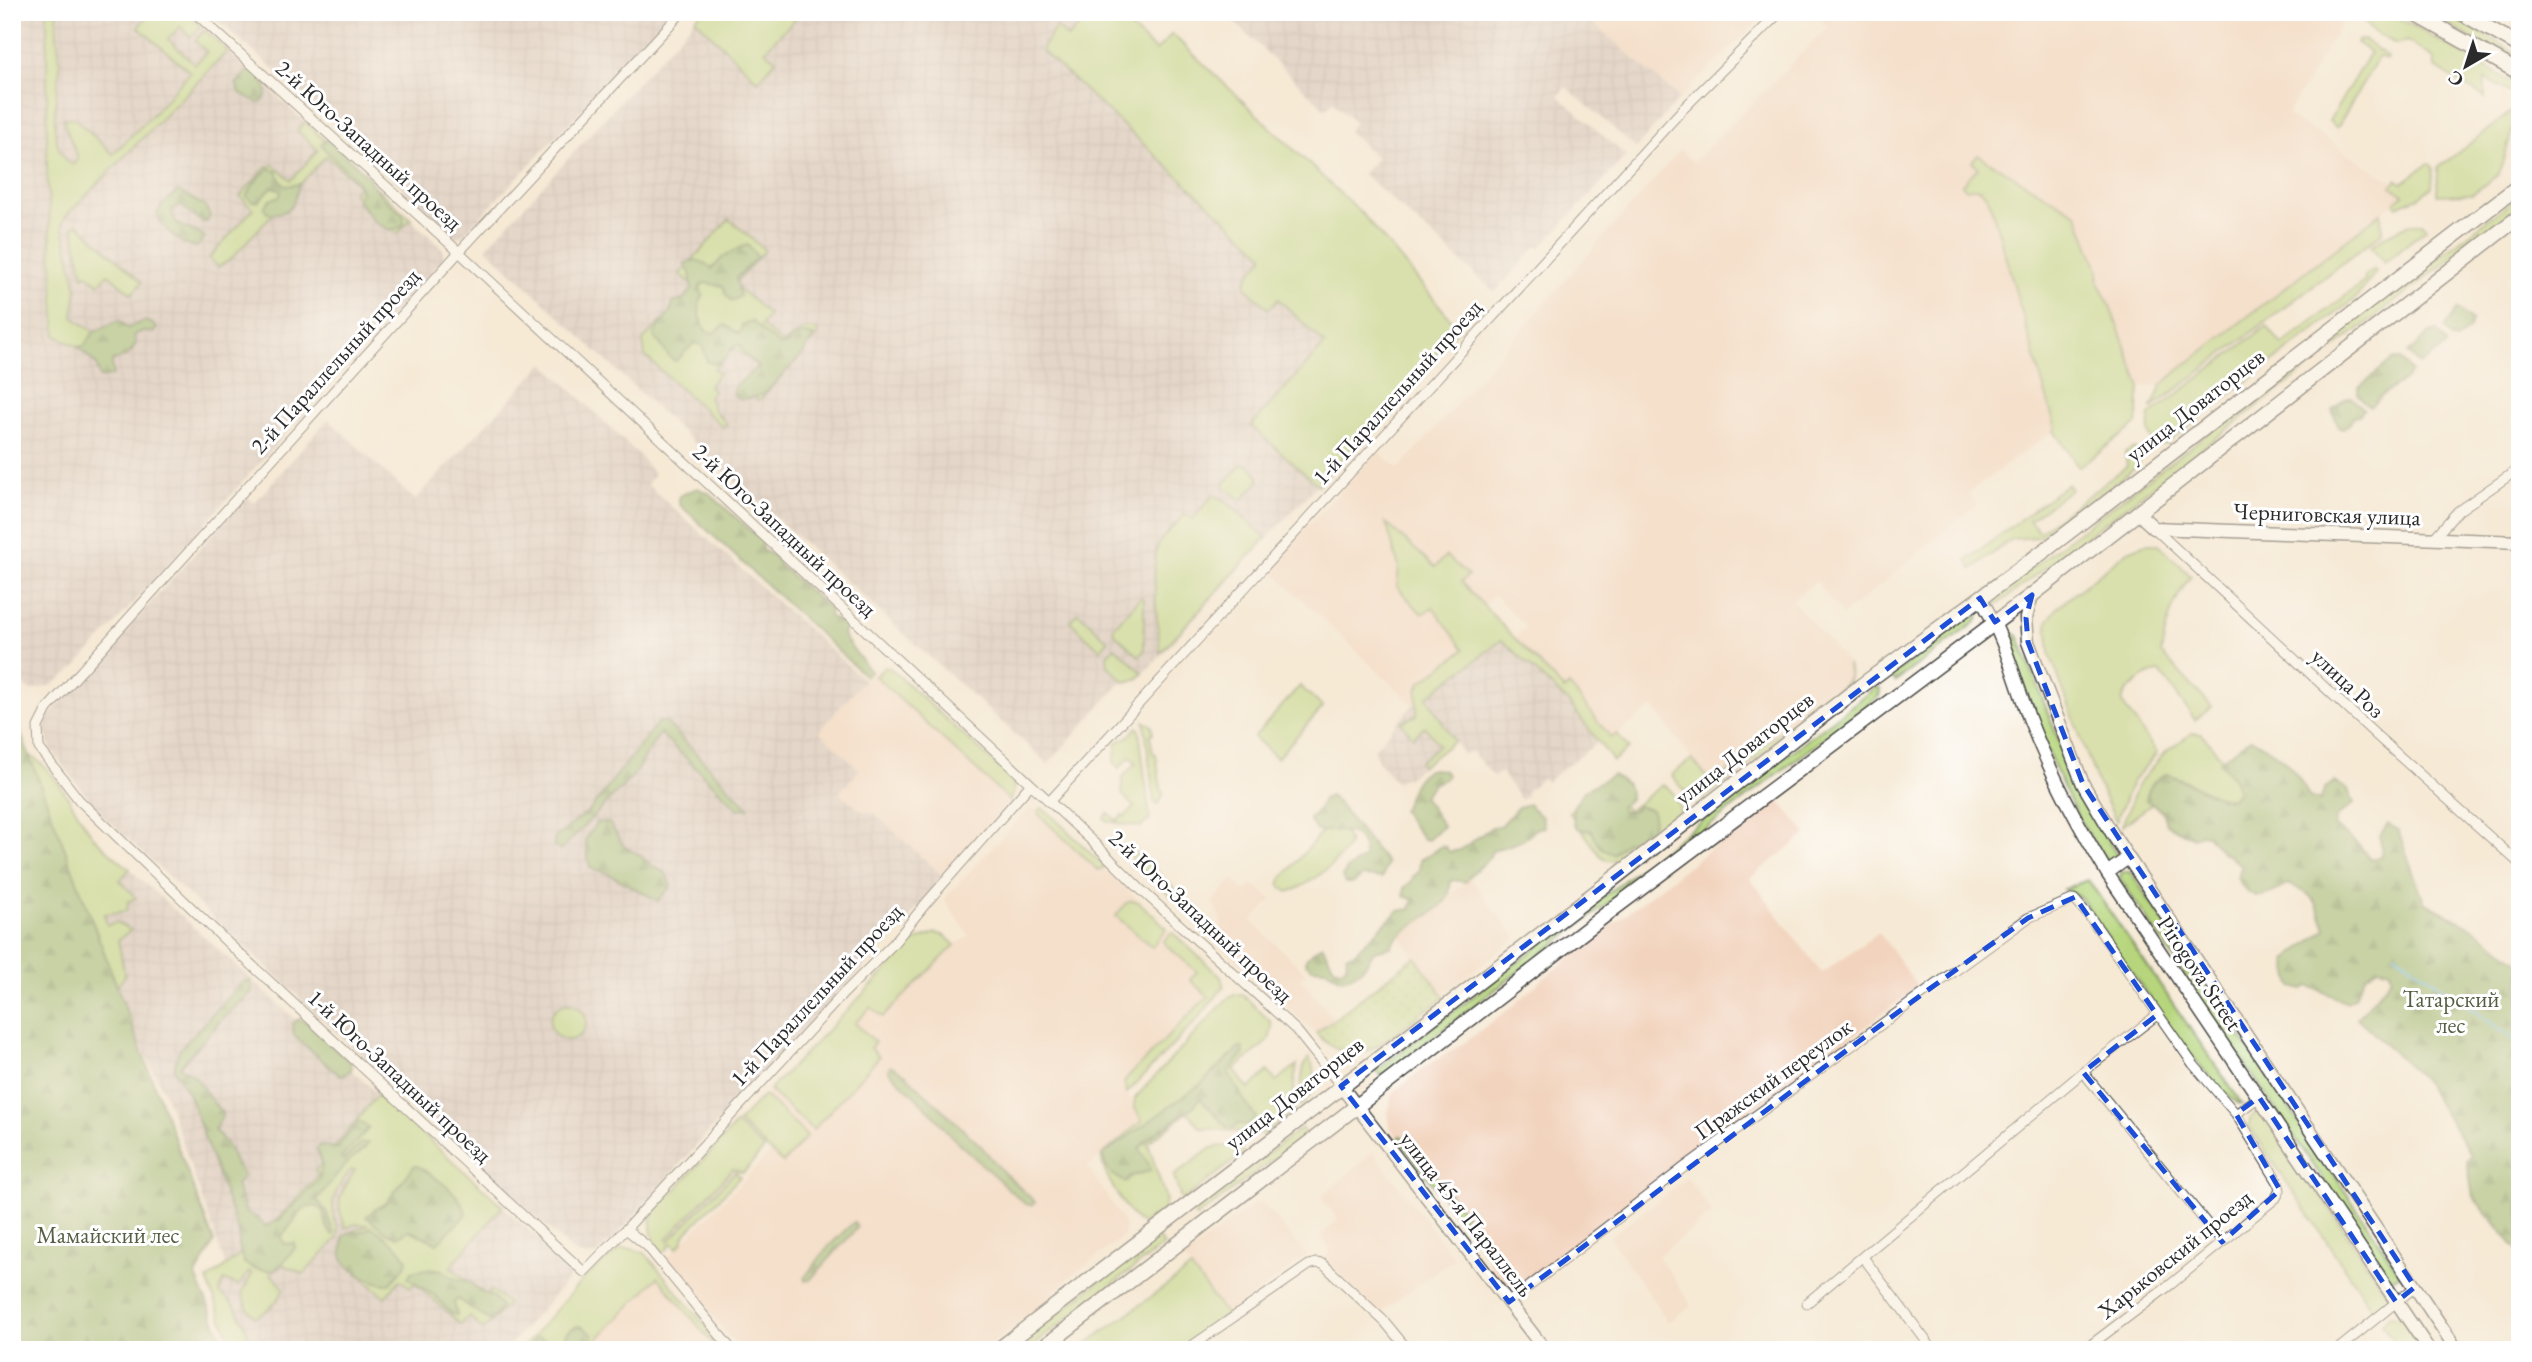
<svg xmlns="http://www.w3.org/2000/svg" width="2532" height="1362" font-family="'EB Garamond',serif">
	<defs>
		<pattern id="industrial-grid" width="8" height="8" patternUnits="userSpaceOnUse" patternTransform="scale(1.75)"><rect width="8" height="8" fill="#cfc0ba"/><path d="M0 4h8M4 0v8" fill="none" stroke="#b2a5a0"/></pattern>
		<pattern id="forest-firs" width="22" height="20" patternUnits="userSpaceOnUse" patternTransform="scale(1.75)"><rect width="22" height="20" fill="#90b66b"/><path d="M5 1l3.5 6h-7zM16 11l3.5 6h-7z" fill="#769458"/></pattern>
		<pattern id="park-dots" width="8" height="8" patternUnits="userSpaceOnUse" patternTransform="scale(1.75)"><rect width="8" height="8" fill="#b6d57b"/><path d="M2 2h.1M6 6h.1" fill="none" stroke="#9db76a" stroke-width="1.8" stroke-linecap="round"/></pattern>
	</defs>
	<rect width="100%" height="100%" fill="#fff"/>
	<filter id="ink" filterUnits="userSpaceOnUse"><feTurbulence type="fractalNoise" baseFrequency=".0143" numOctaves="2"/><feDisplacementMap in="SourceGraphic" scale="14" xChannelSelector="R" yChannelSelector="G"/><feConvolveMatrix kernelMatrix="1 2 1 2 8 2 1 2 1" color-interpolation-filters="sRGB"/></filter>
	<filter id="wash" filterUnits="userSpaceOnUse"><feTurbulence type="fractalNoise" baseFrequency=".00686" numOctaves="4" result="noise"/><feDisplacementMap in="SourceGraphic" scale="28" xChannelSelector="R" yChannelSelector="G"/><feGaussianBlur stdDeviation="1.57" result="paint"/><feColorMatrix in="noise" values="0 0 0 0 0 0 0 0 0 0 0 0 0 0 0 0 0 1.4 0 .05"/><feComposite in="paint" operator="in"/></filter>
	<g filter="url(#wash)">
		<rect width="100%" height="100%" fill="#f6ead6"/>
		<path fill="#f2d4be" d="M1604 12H1768L1680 98 1594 24Z
			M1812 12H2339L2338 17 2343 21 2287 115 2395 182 2392 186 2404 195 2162 385 2149 387 2140 386 2130 366 2108 301 2098 282 2099 272 2077 214 1978 155 1972 161 1979 168 1975 187 1983 190 1989 200 2056 429 1968 493 1977 505 1842 616 1816 581 1792 600 1848 664 1850 674 1849 681 1838 696 1709 795 1703 798 1690 797 1671 775 1692 759 1653 707 1611 738 1569 685 1564 690 1515 638 1526 627 1494 595 1485 605 1461 582 1467 575 1446 556 1436 568 1387 525 1399 567 1397 588 1436 604 1476 660 1413 705 1273 572 1270 565 1378 452 1399 469 1680 150 1693 162 1828 27Z
			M873 674 1010 801 944 877 874 813 862 811 838 792 859 769 819 731 864 680Z
			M1776 798 1807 834 1750 878 1822 973 1879 932 1918 987 1518 1288 1510 1289 1489 1264 1487 1255 1461 1219 1390 1128 1388 1112 1392 1097 1396 1090 1425 1067 1465 1042 1513 1006 1541 980Z
			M1042 808 1224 982 1219 994 1196 1021 1127 1093 1142 1121 1088 1167 1125 1224 1124 1236 1069 1278 1038 1309 985 1350H740L666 1259 771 1152 738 1122 915 941 936 933 945 936 955 945 970 936 944 899 1028 809Z
			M1470 878 1517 938 1443 994 1399 935Z
			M1233 879 1245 890 1252 884 1273 899 1252 921 1306 974 1300 978 1334 1019 1316 1033 1220 945 1221 920 1212 902Z
			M1373 1152 1454 1258 1379 1314 1325 1259 1330 1249 1320 1236 1338 1220 1321 1197Z
			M1687 1178 1713 1213 1658 1256 1692 1305 1668 1322 1609 1237Z
			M1260 1200 1307 1256 1226 1315 1183 1257Z
			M658 1277 726 1350H587L623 1311Z"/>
		<path fill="url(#industrial-grid)" d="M12 12H186L442 248 444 258 77 666 53 685 30 691 24 685 12 334Z
			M208 12H674L461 237H455L307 98Z
			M702 12H1110L1456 333 1138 680 1120 684 1048 764 711 459 486 248Z
			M1224 12H1604L1594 24 1680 98 1636 148 1566 87 1559 96 1626 156 1540 248 1537 246 1495 292 1363 174 1377 158 1348 131 1355 122 1333 102 1325 109Z
			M544 363 639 455 654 474 647 484 864 680 819 731 860 770 839 793 862 811 874 813 944 877 899 930 725 1114 624 1227 597 1255 586 1256 574 1252 100 813 52 751 43 727 49 715 247 496 254 503 328 419 415 500Z
			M1503 640 1569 703 1598 742 1546 782 1543 778 1525 792 1527 795 1521 800 1501 772 1494 777 1471 751 1464 755 1454 741 1407 778 1405 776 1396 783 1379 762 1373 750 1413 705Z
			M94 837 575 1272 505 1350H234L207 1280 226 1267 165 1094 138 1040 71 863Z"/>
		<path fill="#b6d57b" stroke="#708053" stroke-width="2" d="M47 12H58C54 30 60 49 60 67 58 95 44 148 73 165L78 160C75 145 65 133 64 118H74L113 154 157 110 190 72 138 27 151 12H186L201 26 191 37 180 27 168 39 195 64 207 52 195 41 205 30 228 51 65 217 62 224 77 289 73 317 94 332 84 346 78 347 56 336 47 171Z
			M702 12H798L800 14 765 50 776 60 758 81 695 19Z
			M1069 12H1114L1156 51 1172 34 1365 217 1459 329 1318 485 1251 426 1325 344 1278 299 1269 309C1241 284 1237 288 1263 258V254L1042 51V48L1056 27 1068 38 1081 24Z
			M2363 12H2388L2515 84 2512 94 2485 79V98L2435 67 2434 58 2407 41 2396 44C2384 37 2360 29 2363 12Z
			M2425 12H2444L2520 55V65Z
			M2359 40H2364L2388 57 2387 60 2379 56 2337 128 2329 121 2370 52 2357 43Z
			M2520 105 2499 174 2472 194 2437 195 2438 168Z
			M305 122 411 219 397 234 353 193 359 185 326 156 232 258 218 267 209 258 253 209 240 196 267 166 274 165 291 180 318 150 297 130Z
			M1978 155 2077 214 2099 272 2098 282 2108 301 2140 386 2137 424 2079 467 2054 431 2056 429 1989 200C1982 189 1979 186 1966 189L1962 184 1978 168 1972 162Z
			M2429 163 2433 167 2432 187 2419 197 2397 206 2394 203 2404 195 2391 186 2397 180 2402 183Z
			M2520 195V206L1997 605 1994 604 1996 595Z
			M2381 213 2382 233 2151 409 2162 385 2174 374Z
			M729 219 765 250 734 284 769 315 761 325 783 344C795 336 804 324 818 331V335L759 401 741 385 757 366 734 348 714 369 719 373 709 386 714 391 709 396 714 410 727 424 723 427 645 356 643 340 695 287 680 274Z
			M2422 223 2427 228 2384 263 2371 246C2387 234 2402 225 2422 223Z
			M78 224 142 282 132 294 108 274 99 284 87 274 83 276 73 227Z
			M2374 269 2376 272 2356 298 2166 444 2157 445C2147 437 2148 426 2150 415L2267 326 2282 345 2366 280 2364 276Z
			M2134 448 2141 453 2139 464 2132 470 2051 530 2039 537 2012 539 1972 569 1967 560 2067 484 2071 489 2029 520 2039 532 2127 466 2125 453Z
			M1242 464C1251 464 1258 472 1259 481L1242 500 1224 487V484Z
			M1213 495 1227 502 1266 538 1160 653C1159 632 1149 559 1159 543 1166 533 1177 523 1185 514L1193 519Z
			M1386 523 1435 567 1446 556 1468 575 1461 582 1564 690 1569 685 1611 738 1617 734 1629 748 1613 761 1569 703 1502 640 1427 697 1454 741 1422 766 1419 762 1439 745 1425 727 1413 737 1401 722 1417 715V690L1420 683 1464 650 1433 607 1422 614 1397 587 1399 567Z
			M2146 544H2159L2191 576C2172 602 2167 621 2161 653L2212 707 2195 720 2160 672C2147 672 2123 690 2122 703L2157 753 2132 782 2116 821 2097 782 2050 654 2047 622 2059 606 2128 551Z
			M1141 597 1144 599V651L1139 656 1114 633 1113 628Z
			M1078 612 1108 641 1100 650 1070 621Z
			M1974 613 1979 617 1977 621 1895 681 1893 678 1895 673Z
			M2013 633 2018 636 2024 651 2077 788 2118 857V860L2110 864C2063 809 2032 709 2008 641L2007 638Z
			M1115 647 1143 673 1137 679 1125 682 1108 666 1107 655Z
			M1848 664C1852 678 1847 686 1838 696L1709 795 1703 798 1690 797 1671 775 1692 759 1712 784 1845 683 1849 675Z
			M885 667 890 668 1013 780 1014 790 1010 801 875 676Z
			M1300 686 1323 707 1277 758 1254 737Z
			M1876 687 1880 688 1879 696 1382 1076 1376 1071Z
			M1144 721 1152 726 1153 734 1150 735 1153 753 1156 754 1161 789 1164 793 1158 805 1154 802Z
			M1137 727 1139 729 1150 819 1141 827 1107 821 1104 818 1108 813 1117 821 1122 815 1125 817 1134 807 1122 794 1123 777 1136 763 1130 757 1119 768 1114 763 1117 742 1128 737Z
			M2192 733 2202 734 2222 759 2220 762 2233 777 2238 791 2233 798H2218L2182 779 2166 774 2146 800 2152 804 2122 826 2138 784 2164 753Z
			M28 754C59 772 72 808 93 836 103 848 118 859 130 869L120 880 136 898 128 901 127 911 104 914 107 925 116 922 131 930 118 940 125 976 117 986Z
			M1606 782 1628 811 1662 785C1673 789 1678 800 1680 811L1674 821 1620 861 1607 860 1600 855 1569 812Z
			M1042 808 1049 813 1105 867 1098 870 1040 816 1038 812Z
			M1326 827H1343L1349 844C1340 862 1308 886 1288 892L1280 886V881Z
			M1133 851 1200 911V914L1196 918 1138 866 1132 859Z
			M2125 871 2131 873 2400 1273 2391 1280 2120 879 2121 873Z
			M2088 880 2242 1104C2215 1102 2103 930 2081 898L2064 889Z
			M1132 901 1139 902 1167 928 1152 947 1116 916 1126 903Z
			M1172 932 1221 977 1224 987 1196 1021 1127 1093 1124 1081 1208 996 1190 980 1197 972 1163 942Z
			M936 933 945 936 955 945 883 1017 871 1007 855 1023 875 1042 870 1048 879 1057 813 1130 769 1090 915 941Z
			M1236 994H1242L1271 1022 1272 1028 1269 1040 1234 1070 1249 1089 1268 1071 1276 1081 1297 1065 1294 1083 1295 1111 1264 1134 1201 1128 1188 1112 1148 1143 1166 1200 1163 1211 1142 1224C1129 1218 1099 1169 1102 1155L1142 1121 1134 1106 1135 1098 1228 998Z
			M550 1022a18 18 0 1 1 36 0a18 18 0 1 1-36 0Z
			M1309 1058C1319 1076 1316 1093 1300 1107L1298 1103 1304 1065Z
			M378 1094 503 1206 450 1267 486 1295 491 1290 508 1304 483 1330 469 1316 461 1325 415 1283 410 1287 400 1280 385 1297 346 1263 342 1255 344 1237 349 1232 369 1225 356 1224 346 1228C333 1201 340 1194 355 1170H351C339 1185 330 1197 334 1217 337 1226 340 1230 337 1239L304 1274 279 1263 271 1274 284 1288C281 1299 266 1314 255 1317L248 1309 242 1293 252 1274 249 1272 238 1286 224 1280 219 1293C239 1305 248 1327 251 1349L234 1350 207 1280C249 1252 284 1212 319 1175L315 1171Z
			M764 1095 807 1136 783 1163 738 1122Z
			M2258 1112 2268 1117 2388 1295 2380 1310 2374 1312 2249 1126 2250 1118Z
			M736 1124 764 1149 743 1173 733 1169 667 1239 669 1241 735 1172 740 1177 684 1235 682 1243 677 1248 671 1243 667 1250 661 1252C652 1237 646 1226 656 1210Z
			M1301 1128 1306 1135 1196 1217 1192 1211Z
			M1400 1136 1406 1138 1465 1215 1464 1218 1461 1219 1458 1217 1398 1138Z
			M1222 1146 1238 1147 1243 1150V1154L1183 1200 1180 1196 1174 1176 1211 1148Z
			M1157 1237 1164 1245 1027 1350H1010Z
			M620 1249H633L645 1253 726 1350H718L658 1277 587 1350H521L582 1280Z
			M1191 1268 1226 1315 1177 1350H1078Z
			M2389 1316 2404 1318 2425 1350H2400L2382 1324Z"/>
		<path fill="url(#forest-firs)" stroke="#5e704b" stroke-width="2" d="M250 69C263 73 271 89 264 101L258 103 240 93 236 84Z
			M328 139 365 173 382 197 403 215 404 223 401 227 390 230 377 224 357 200 361 190C352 170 333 162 321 144Z
			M269 168 277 171 281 181 286 186 299 184C295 204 291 216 267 213L264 207 269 200 280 196 281 190 272 187 258 202 252 201 246 196 256 181Z
			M178 191 205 206 210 216 207 222H202L182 206 172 209C174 232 191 226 205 237L197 247C182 247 162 228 157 214 162 203 169 199 178 191Z
			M745 245 749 246 757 257 736 278 740 296 732 301 726 295 723 286 704 283 700 287 703 297C695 307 701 320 706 331L713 333 725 325 739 334 742 325 752 321C758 329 772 338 780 346L787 344 796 335 807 334 814 336 802 355 764 394 741 400 733 394 735 386 759 367 743 352 740 345 733 346 725 359 715 364 707 362 703 347 695 342 676 361 671 359 654 336C659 320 670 319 673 303L684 299 692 290 690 272 684 264C697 258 702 260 712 269L724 256Z
			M2458 309 2472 321 2470 329 2456 340 2452 339 2444 327Z
			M119 320 128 328C141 322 147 317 157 328L153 333C145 331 140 330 134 336L136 343C130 356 125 358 112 361L113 376 100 378 96 364 78 347 84 346 94 332Z
			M2437 331 2446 343V346L2420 365 2408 353 2430 333Z
			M2393 359H2400L2411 371 2406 379 2381 396 2370 407 2357 394 2359 387Z
			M2351 397 2364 409 2360 415 2353 417 2349 425 2343 429 2339 428 2332 410 2345 399Z
			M697 488 709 493 762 541V550L773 555 782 567 830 609 829 617 848 624 843 633 845 639 871 672 865 676 679 504V496Z
			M12 563 17 723 214 1242 196 1276 227 1350H12Z
			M658 722H666L749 808 738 809 660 733 633 776 560 851 554 846 555 838 590 810Z
			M2251 738C2280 755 2294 764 2309 797L2320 801 2325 788 2335 782 2348 790 2354 803 2337 817 2334 826 2359 845 2370 859 2382 856 2380 836 2388 824 2398 830 2424 902 2475 929 2520 963V1253L2473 1197 2467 1162 2471 1155 2423 1079 2357 1018 2392 978 2390 970 2379 967 2365 976 2355 997 2347 1002 2309 986 2303 990 2292 987 2286 960 2326 929C2316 901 2316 895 2288 884 2267 898 2251 904 2237 878L2242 866 2228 855 2222 853 2207 835 2200 834 2194 838 2166 824 2162 811 2146 800C2148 788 2154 779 2166 774 2185 779 2218 802 2233 798L2238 790 2233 777 2219 762Z
			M1432 769 1444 770 1447 775 1445 779 1434 783 1423 796 1443 826 1428 840 1423 839 1402 811C1411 795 1412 774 1432 769Z
			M1612 775C1623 780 1631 785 1630 799L1620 807 1623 812 1633 811 1638 806 1651 810C1657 821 1652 830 1643 838L1626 842 1613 854C1601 850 1597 843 1592 831L1579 829 1574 824 1573 807 1585 790Z
			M1330 796 1336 801 1387 863 1382 878 1363 876 1354 883H1345L1342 877 1347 869 1364 858C1364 824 1339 832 1316 831L1309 819 1319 809 1323 799Z
			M1528 804 1542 817 1544 827 1535 829C1527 842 1507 846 1493 850 1485 868 1475 866 1466 882L1451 880C1450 885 1450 892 1448 896 1440 915 1398 928 1391 947L1374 951C1365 966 1360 976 1341 979L1325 969 1312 968 1305 962 1307 957 1322 945 1334 967 1341 969 1346 967 1347 955 1354 953 1398 911 1410 909 1414 900 1404 896V888L1412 881 1413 876 1419 872 1420 860 1441 846 1446 847 1449 852 1460 850 1492 827 1501 826 1518 807Z
			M597 822 609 823 624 846 641 856 652 866 666 873 671 886 658 901 607 873 590 868 585 840Z
			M250 980 252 992 222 1019 180 1066C185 1072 193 1073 198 1080 208 1094 208 1099 222 1112V1117L214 1130C227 1143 227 1144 234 1160 236 1166 241 1170 243 1176L236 1185 246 1213 256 1217 265 1226 279 1220 319 1180 322 1165 317 1149 320 1145 337 1148 359 1121 369 1128 341 1158 344 1160 361 1143H368C363 1153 354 1155 347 1163 336 1174 327 1188 317 1200L326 1211 334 1234 332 1235C325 1228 326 1218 322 1210L315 1206 304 1208 281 1238 285 1244 295 1243V1248L278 1269 274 1271 255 1269 244 1263 239 1246V1234L189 1095 174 1069 179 1050 241 983Z
			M299 1019 306 1022 351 1063 352 1068 347 1074 339 1075 294 1036 292 1024Z
			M1239 1047 1243 1048 1244 1054 1228 1072C1238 1088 1244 1103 1256 1117L1249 1125 1239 1124 1233 1128 1226 1126 1200 1098 1194 1106 1148 1139 1139 1149 1150 1166V1171L1132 1176 1125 1182C1113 1176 1103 1169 1104 1154L1202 1083C1214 1070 1227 1061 1239 1047Z
			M892 1066 905 1074 982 1147 1003 1172 1032 1199 1035 1202 1031 1205 1025 1204 951 1136 931 1112 889 1071V1067Z
			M414 1166H418C434 1177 464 1194 466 1215L437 1243 409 1230 398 1237C386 1235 377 1224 366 1217L375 1209 386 1203Z
			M854 1222 857 1228 810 1280 805 1281V1277L829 1246Z
			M372 1227 398 1247 407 1259 405 1266 390 1284C377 1285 345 1270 342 1255 342 1250 343 1242 344 1237L349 1232H361Z
			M431 1268 443 1270 453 1278 470 1282 481 1292 494 1297 501 1307 491 1321C478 1315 470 1305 457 1299L454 1303 457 1315 452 1314 435 1296 408 1278 411 1272Z
			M578 1326 583 1327 593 1335 592 1344 587 1350H535L531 1344 537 1337 562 1346 565 1344C565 1332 568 1330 578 1326Z"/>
		<path fill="url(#park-dots)" stroke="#708053" stroke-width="2" d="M1415 957 1445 997C1430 1007 1415 1018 1401 1029 1368 1053 1351 1068 1316 1033Z"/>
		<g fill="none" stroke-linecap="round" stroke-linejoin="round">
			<path stroke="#66c1e4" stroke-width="2.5" d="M2395 953 2520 1044"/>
		</g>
	</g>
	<g filter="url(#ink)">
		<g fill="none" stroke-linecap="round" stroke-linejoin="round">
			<g stroke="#494845" stroke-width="11">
				<path id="street" d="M194 12 459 252 1092 841 1139 888 1296 1030 1341 1086
					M682 12 459 252 47 709 38 727 39 748 79 800 228 943 584 1272 626 1229 647 1246 732 1350
					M2154 528 2377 736 2520 864
					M2433 539 2458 511 2520 468
					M1049 802 1682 110 1780 12
					M2083 1072 2222 1242
					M2236 1114 2259 1097
					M626 1229 844 993 893 944 927 902 1030 785
					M1863 1257 1933 1350
					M1509 1302 1682 1169 2028 918 2074 899 2090 917 2193 1064 2236 1114 2278 1182 2280 1190 2276 1198 2170 1285 2084 1350
					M1807 1303 2083 1072 2157 1015
					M1186 1350 1309 1265 1316 1263 1323 1264 1385 1322 1408 1350
					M2337 1350 2415 1287"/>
			</g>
			<g stroke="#494845" stroke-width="15">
				<path id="secondary" d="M2138 513 2154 528 2520 542
					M2032 595 2026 618 2028 642 2083 784 2113 835 2457 1350
					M1980 598C2004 635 2014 677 2029 718 2050 773 2077 823 2107 873L2429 1350
					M2107 873 2128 858
					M1341 1086 1545 1350"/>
			</g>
			<g stroke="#494845" stroke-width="17">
				<path id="primary" d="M2412 12 2520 73
					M2460 12 2520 46
					M998 1350 1604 886 1861 686 2048 548 2520 185
					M1040 1350 1613 909 2032 595 2520 216"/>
			</g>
			<use href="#street" stroke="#fff" stroke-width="9"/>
			<use href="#secondary" stroke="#fff" stroke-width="12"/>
			<use href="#primary" stroke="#fff" stroke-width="14"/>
		</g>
	</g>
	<path d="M0 0H2532V1362H0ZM2032 595 2026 618 2028 642 2083 784 2415 1287 2396 1302 2259 1097 2236 1114 2280 1190 2222 1242 2083 1072 2157 1015 2075 897 2028 918 1921 995 1509 1302 1341 1086 1980 598 1995 622Z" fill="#f6ead6" fill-opacity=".55" fill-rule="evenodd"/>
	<path fill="none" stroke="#1d4ed8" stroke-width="5" stroke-dasharray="14 9" stroke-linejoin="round" d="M2032 595 2026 618 2028 642 2083 784 2415 1287 2396 1302 2259 1097 2236 1114 2280 1190 2222 1242 2083 1072 2157 1015 2075 897 2028 918 1921 995 1509 1302 1341 1086 1980 598 1995 622Z"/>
	<g text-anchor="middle" stroke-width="6" stroke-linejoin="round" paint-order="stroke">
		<g font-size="23" fill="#2b2b2b" stroke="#fff">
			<text transform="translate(369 145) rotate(42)" y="8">2-й Юго-Западный проезд</text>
			<text transform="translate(335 361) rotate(-48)" y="8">2-й Параллельный проезд</text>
			<text transform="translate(1397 392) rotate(-48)" y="8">1-й Параллельный проезд</text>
			<text transform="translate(2195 405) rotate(-38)" y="8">улица Доваторцев</text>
			<text transform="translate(2327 514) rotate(2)" y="8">Черниговская улица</text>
			<text transform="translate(785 530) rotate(43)" y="8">2-й Юго-Западный проезд</text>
			<text transform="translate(2348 683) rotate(43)" y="8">улица Роз</text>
			<text transform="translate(1744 748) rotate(-38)" y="8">улица Доваторцев</text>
			<text transform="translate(1201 916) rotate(43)" y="8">2-й Юго-Западный проезд</text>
			<text transform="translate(2200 973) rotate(56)" y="8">Pirogova Street</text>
			<text transform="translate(816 995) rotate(-47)" y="8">1-й Параллельный проезд</text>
			<text transform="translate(400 1076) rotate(43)" y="8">1-й Юго-Западный проезд</text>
			<text transform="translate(1773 1079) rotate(-36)" y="8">Пражский переулок</text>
			<text transform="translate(1294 1093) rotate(-38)" y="8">улица Доваторцев</text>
			<text transform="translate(1467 1214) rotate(52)" y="8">улица 45-я Параллель</text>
			<text transform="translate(2175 1254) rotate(-39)" y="8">Харьковский проезд</text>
		</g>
		<g font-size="23" fill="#555e43" stroke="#fff">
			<text x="2451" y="1007">Татарский<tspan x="2451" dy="26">лес</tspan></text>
			<text x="108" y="1243">Мамайский лес</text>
		</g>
	</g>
	<rect width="2532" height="1362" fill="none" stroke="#fff" stroke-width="42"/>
	<g transform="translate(2466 66) rotate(219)" stroke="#ffffff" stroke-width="5" paint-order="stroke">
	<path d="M0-5L12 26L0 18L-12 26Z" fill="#2b2b2b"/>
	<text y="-10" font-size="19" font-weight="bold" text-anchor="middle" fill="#2b2b2b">С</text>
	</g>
</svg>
